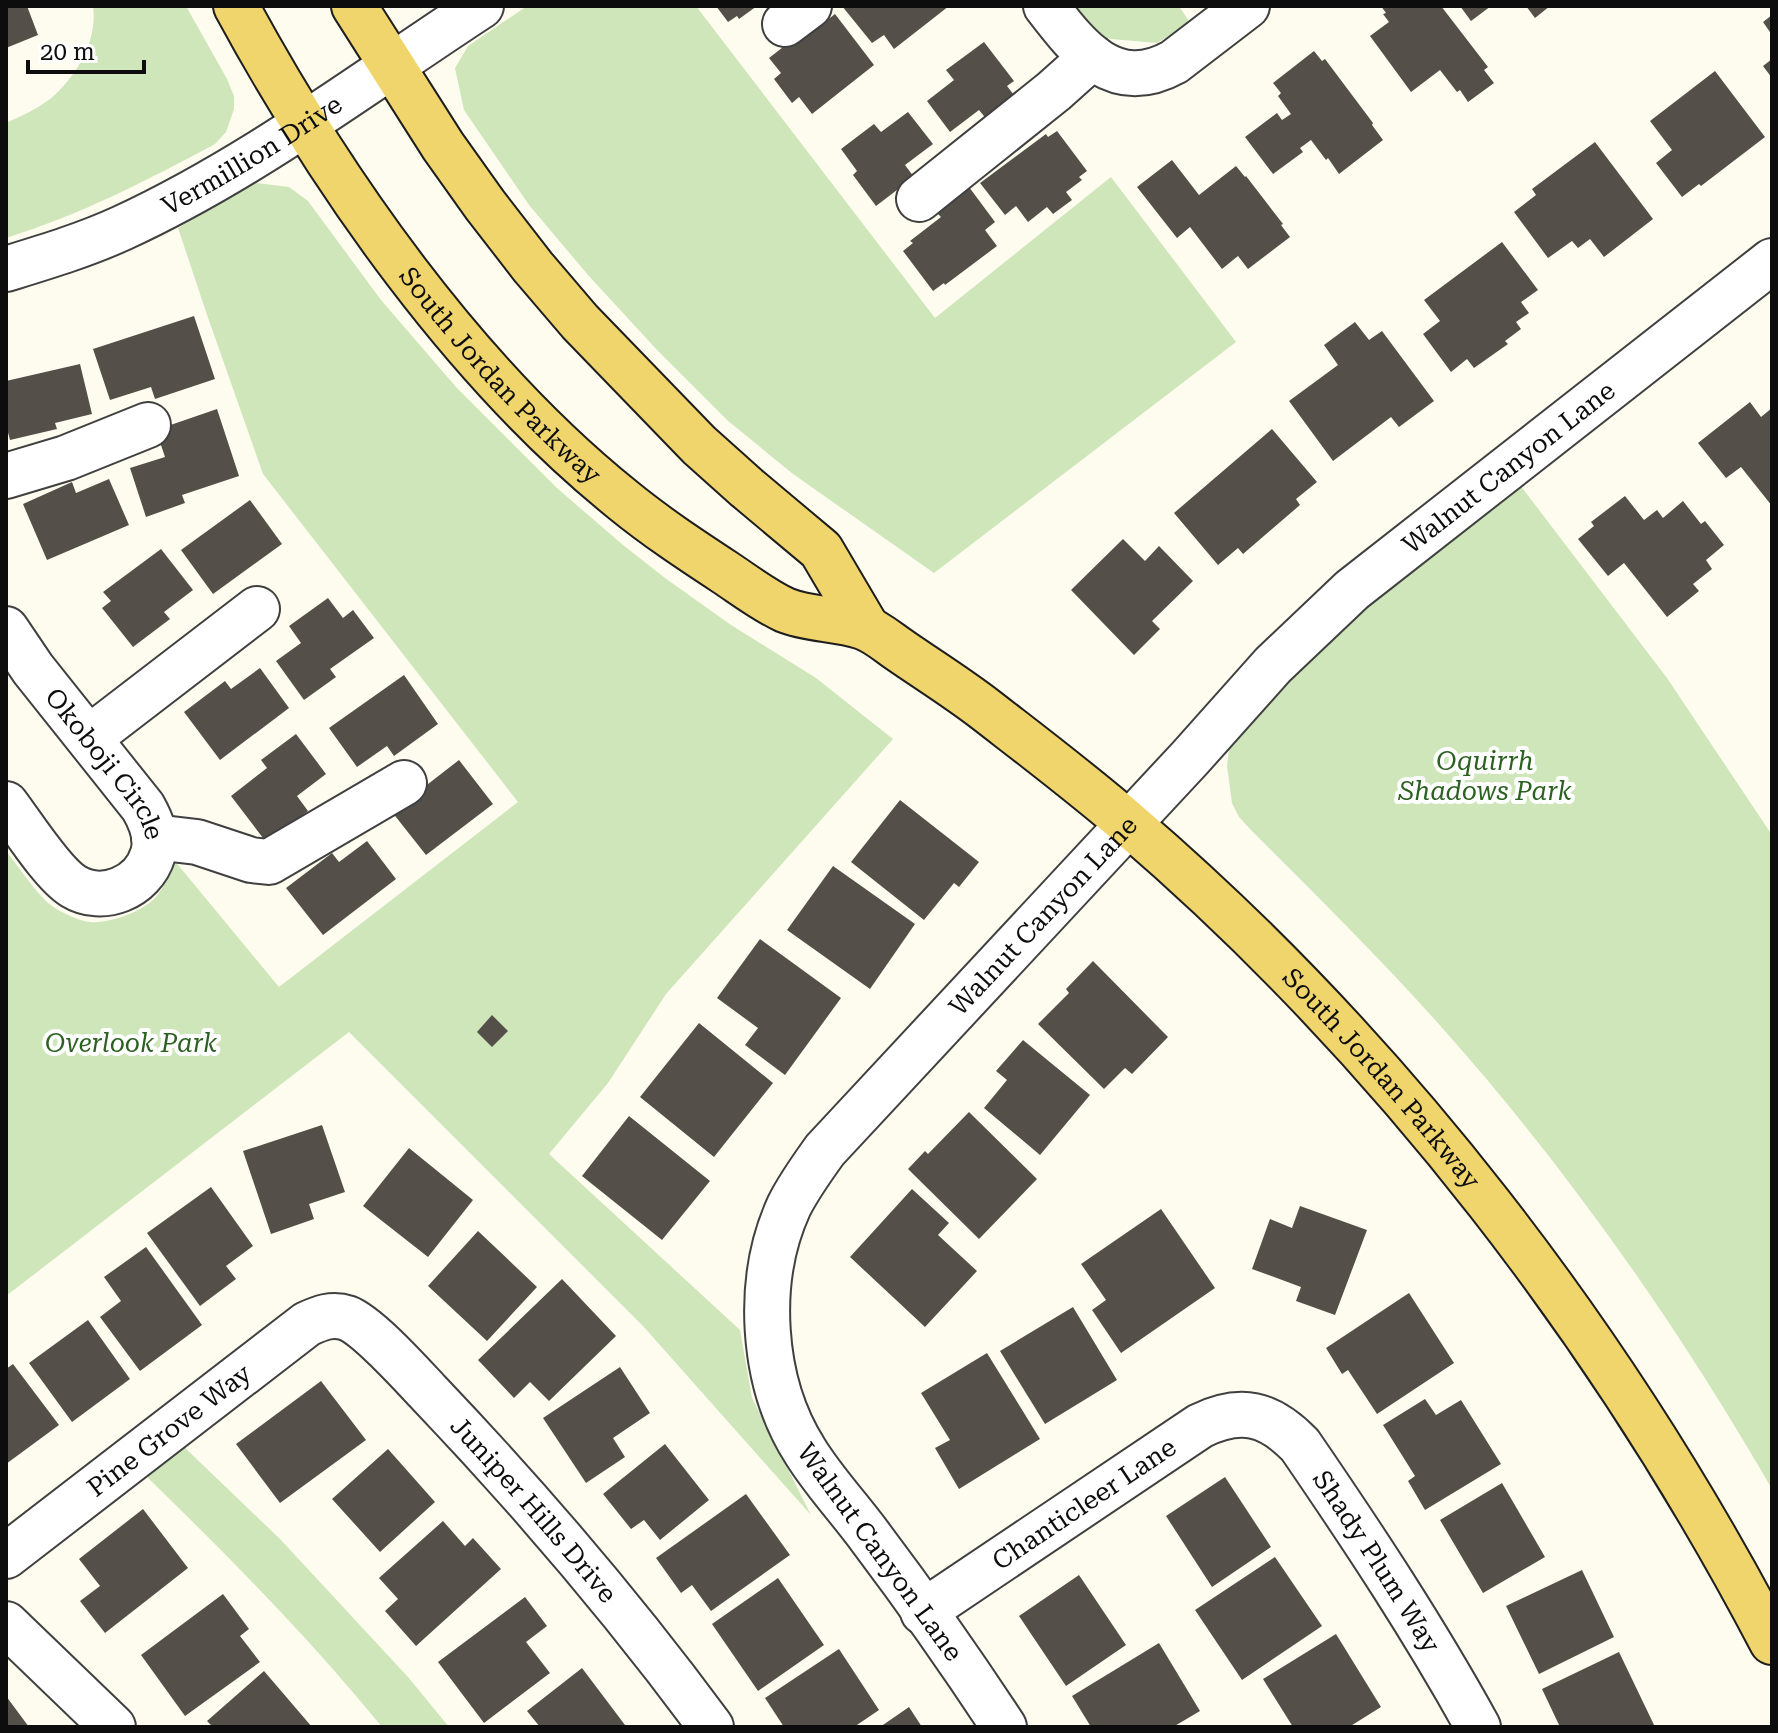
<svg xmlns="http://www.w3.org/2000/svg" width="1778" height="1733" font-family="'Roboto Serif',serif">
	<rect width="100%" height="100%" fill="#fefcee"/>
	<path fill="#cfe6ba" d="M93 6H186L227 79 234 96V109L226 132 215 144C148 180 80 215 6 238V123C21 116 37 109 50 99 76 77 98 41 93 6Z
		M527 6H696L935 318 1111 177 1236 342 934 573 793 474 727 420 658 351 588 275 529 205 464 110 455 68 468 46Z
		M1075 6H1179L1190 23 1157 43 1100 38Z
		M257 183 289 187 308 201 381 300 456 387 558 489 623 545 665 578 731 625 816 678 893 739 666 994 608 1083 549 1154 740 1330 752 1398 811 1515 643 1326 349 1032 6 1296V851C19 867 31 886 45 900 53 909 78 921 90 922 108 924 141 912 154 899 164 889 169 873 174 860L279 987 518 802 263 474 206 312 178 228Z
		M1520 485 1667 678 1772 835V1489C1678 1326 1569 1171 1445 1031 1383 961 1317 896 1251 830L1239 817 1232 803 1227 766 1229 750 1238 736 1316 653 1372 603Z
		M182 1445 280 1539 408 1677 449 1727H382C308 1636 226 1554 142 1472Z"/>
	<path fill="#554f4a" d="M6 6H27L38 35 6 48Z
		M716 6H757L739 19 737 16 728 22Z
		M842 6H949L894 49 884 35 872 43Z
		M1381 6H1441L1488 67 1484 70 1494 83 1468 102 1460 90 1457 92 1440 70 1411 92 1370 36 1389 22 1383 14 1386 13Z
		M1460 6H1491L1471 21Z
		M1526 6H1550L1535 18Z
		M835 14 874 65 812 114 799 97 792 103 774 79 781 73 769 58 805 30 808 35Z
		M1772 15V35L1763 22Z
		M984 42 1014 81 1007 86 1017 99 988 121 979 110 950 132 927 101 954 80 946 70Z
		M1314 51 1322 61 1325 59 1373 123 1372 125 1383 140 1339 174 1328 158 1326 160 1311 140 1300 148 1303 152 1273 174 1245 137 1277 113 1282 120 1291 114 1278 96 1281 93 1273 83Z
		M1772 59V78L1763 66Z
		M1715 71 1765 137 1701 186 1699 184 1682 197 1656 163 1672 150 1650 121Z
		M908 112 933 144 905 165 914 177 876 206 853 175 857 171 841 149 874 124 881 132Z
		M1057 131 1087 171 1079 177 1082 180 1066 192 1072 200 1053 214 1047 207 1028 222 1016 206 1005 215 980 183 1046 134 1048 137Z
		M1595 142 1653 219 1604 257 1590 239 1578 248 1572 241 1548 258 1514 212 1536 195 1532 189Z
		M1172 160 1199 195 1236 166 1245 177 1246 176 1283 224 1281 225 1290 237 1248 269 1238 256 1222 269 1190 227 1177 238 1137 187Z
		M969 187 995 222 985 230 997 246 945 285 944 283 933 291 903 251 913 243 910 241 941 217 936 212Z
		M1502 242 1538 290 1521 302 1529 313 1516 322 1521 329 1505 341 1508 344 1474 368 1467 359 1451 372 1423 334 1440 321 1424 300Z
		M194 316 215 379 155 399 151 387 110 400 93 349Z
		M1355 322 1369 340 1382 331 1434 401 1399 427 1391 417 1333 461 1289 401 1338 365 1324 345Z
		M80 364 92 414 55 423 57 429 10 440 6 425V381Z
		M1750 402 1761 417 1772 408V506L1741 467 1726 478 1698 443Z
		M217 409 239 476 182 495 185 503 146 517 130 468 165 457 156 430Z
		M1272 429 1317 482 1296 499 1300 505 1243 554 1238 548 1218 565 1174 513Z
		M109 479 129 525 47 560 23 504 72 482 76 493Z
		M1625 496 1644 520 1657 510 1663 518 1683 501 1701 524 1705 521 1724 545 1706 560 1712 569 1693 584 1699 591 1667 617 1624 563 1608 576 1578 539 1594 526 1591 522Z
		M250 500 282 544 213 594 181 550Z
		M1123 539 1145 561 1159 546 1193 581 1152 621 1160 629 1134 655 1071 590Z
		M161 549 193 590 164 612 170 619 133 647 102 608 111 601 103 592Z
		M328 598 343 618 353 610 374 638 330 669 336 677 304 700 276 661 301 643 289 626Z
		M260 668 289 708 220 760 184 712 225 681 231 689Z
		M404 675 438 724 394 756 387 746 357 767 329 728Z
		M296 734 326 774 297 796 308 811 266 842 231 796 267 768 261 760Z
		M459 760 493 804 426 855 392 812Z
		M900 800 979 862 959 887 954 883 924 920 851 862Z
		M367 841 396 879 323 935 286 888 332 853 339 862Z
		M833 866 915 924 870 989 787 930Z
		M760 939 841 998 785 1075 745 1045 758 1028 717 998Z
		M1093 961 1168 1037 1132 1074 1125 1068 1104 1089 1038 1024 1069 993 1066 989Z
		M492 1015 508 1031 492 1047 477 1032Z
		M699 1023 773 1083 714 1157 640 1097Z
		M1023 1040 1090 1095 1040 1155 984 1108 1007 1080 996 1071Z
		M969 1112 1037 1179 979 1239 908 1169 925 1151 928 1154Z
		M629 1116 710 1181 662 1240 582 1176Z
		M322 1125 345 1192 309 1204 314 1219 271 1234 243 1151Z
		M409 1148 473 1200 428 1257 363 1206Z
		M211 1187 253 1246 226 1266 236 1279 200 1306 147 1233Z
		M912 1189 949 1223 938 1235 977 1271 925 1327 850 1257Z
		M1300 1206 1367 1230 1335 1315 1296 1301 1301 1287 1252 1269 1270 1219 1292 1228Z
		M1161 1209 1215 1288 1121 1353 1092 1310 1106 1300 1081 1264Z
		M478 1231 537 1287 487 1341 428 1286Z
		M146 1247 202 1325 140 1371 100 1317 121 1301 104 1277Z
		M562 1279 616 1336 549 1401 530 1382 514 1398 478 1360Z
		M1409 1293 1454 1363 1377 1414 1348 1370 1342 1374 1326 1348Z
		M1073 1307 1117 1380 1045 1424 1000 1351Z
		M88 1320 130 1379 72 1422 29 1363Z
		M987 1353 1040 1439 959 1489 935 1448 950 1440 921 1393Z
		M13 1364 59 1425 6 1464V1369Z
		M620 1367 650 1413 613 1438 625 1457 586 1483 543 1418Z
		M321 1381 366 1440 280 1503 236 1444Z
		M1425 1399 1436 1415 1461 1400 1501 1464 1425 1510 1408 1481 1415 1476 1383 1425Z
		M665 1444 709 1500 660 1540 644 1520 631 1529 603 1494Z
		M388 1449 435 1502 380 1552 332 1499Z
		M1225 1477 1271 1547 1212 1587 1166 1516Z
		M1502 1483 1545 1557 1483 1593 1440 1520Z
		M746 1494 790 1555 711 1611 692 1585 681 1593 656 1558Z
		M143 1509 188 1568 105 1633 80 1601 100 1586 79 1559Z
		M443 1521 465 1546 473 1538 501 1569 416 1646 385 1611 398 1599 379 1578Z
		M1275 1557 1322 1626 1242 1680 1195 1610Z
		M1582 1570 1614 1637 1539 1674 1506 1606Z
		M1079 1575 1126 1645 1066 1686 1019 1616Z
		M778 1578 824 1645 758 1691 712 1624Z
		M223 1594 249 1629 240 1636 260 1662 185 1716 141 1655Z
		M525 1597 547 1626 526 1642 550 1673 484 1723 438 1662Z
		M1336 1634 1381 1707 1349 1727H1293L1263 1679Z
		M1159 1643 1200 1711 1173 1727H1091L1072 1696Z
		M839 1649 879 1710 854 1727H802L801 1725 798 1727H784L765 1698Z
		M1619 1652 1655 1727H1560L1542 1689Z
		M582 1668 625 1725 622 1727H540L527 1711Z
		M264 1671 312 1727H213L207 1721Z
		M6 1696 29 1727H6Z
		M909 1707 922 1727H880Z"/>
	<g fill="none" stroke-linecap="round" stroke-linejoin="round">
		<g stroke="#404040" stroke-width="48">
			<g id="minor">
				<path d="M1046 6C1079 49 1114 95 1174 62L1247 6"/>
				<path d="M785 24 809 6"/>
				<path d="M919 199 1054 91 1092 57"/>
				<path id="s1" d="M6 269C45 257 85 245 122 228 250 169 363 83 481 6"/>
				<path d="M6 476 66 458 148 425"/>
				<path id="s2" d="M6 629 33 669 143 807C151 821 158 837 153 854 143 888 102 904 73 886 52 873 22 825 6 804"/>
				<path d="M89 738 257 609"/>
				<path d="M154 837 197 842 251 860 269 862 404 783"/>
				<path id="s3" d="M6 1556 307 1324C320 1318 332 1313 347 1318 368 1326 411 1374 428 1392 529 1498 624 1609 711 1727"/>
				<path id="s4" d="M923 1612 1200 1426C1241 1406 1269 1413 1300 1445 1363 1537 1424 1629 1478 1727"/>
				<path d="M6 1624 113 1727"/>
				<path id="s5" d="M1004 1727C962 1663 917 1599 871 1538 850 1509 824 1482 805 1451 761 1382 755 1280 789 1206 799 1186 812 1168 825 1150L1190 758 1273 665 1352 590 1772 261"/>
			</g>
		</g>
		<g stroke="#1e1e1e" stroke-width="48">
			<g id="major">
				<path id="s6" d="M236 6C332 183 465 373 623 500 656 527 691 550 726 573 744 585 765 601 785 610 809 620 838 618 863 627 877 632 889 643 901 651 930 671 959 689 986 710 1035 748 1084 785 1130 825 1392 1050 1612 1337 1772 1642"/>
				<path d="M354 6 443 146 485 205 533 267 580 322 699 445 747 488 821 550 867 628"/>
			</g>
		</g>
		<use href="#minor" stroke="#fff" stroke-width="44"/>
		<use href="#major" stroke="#f0d56c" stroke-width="44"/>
	</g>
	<g text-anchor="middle" stroke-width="8" stroke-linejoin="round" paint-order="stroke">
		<g font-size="26" fill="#0d0d0d" stroke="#fff">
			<text dy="9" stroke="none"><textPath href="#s1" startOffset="272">Vermillion Drive</textPath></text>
			<text dy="9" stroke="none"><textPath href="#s6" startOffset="456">South Jordan Parkway</textPath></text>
			<text dy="9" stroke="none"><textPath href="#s5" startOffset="1630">Walnut Canyon Lane</textPath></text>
			<text dy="9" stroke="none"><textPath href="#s2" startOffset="168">Okoboji Circle</textPath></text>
			<text dy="9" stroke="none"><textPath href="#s5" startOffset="982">Walnut Canyon Lane</textPath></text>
			<text dy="9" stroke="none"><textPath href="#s6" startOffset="1598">South Jordan Parkway</textPath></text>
			<text dy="9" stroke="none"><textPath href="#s3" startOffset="206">Pine Grove Way</textPath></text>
			<text dy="9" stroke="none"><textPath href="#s4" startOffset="194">Chanticleer Lane</textPath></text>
			<text dy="9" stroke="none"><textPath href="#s3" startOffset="690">Juniper Hills Drive</textPath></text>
			<text transform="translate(880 1552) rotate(54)" y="9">Walnut Canyon Lane</text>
			<text dy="9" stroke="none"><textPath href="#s4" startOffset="584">Shady Plum Way</textPath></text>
		</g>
		<g font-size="26" font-style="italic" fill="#2c6121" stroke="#fff">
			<text x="1485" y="770">Oquirrh<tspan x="1485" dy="30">Shadows Park</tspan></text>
			<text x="131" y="1052">Overlook Park</text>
		</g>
	</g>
	<rect width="1778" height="1733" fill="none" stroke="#0d0d0d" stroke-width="16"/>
	<path d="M28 60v12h116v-12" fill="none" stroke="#0d0d0d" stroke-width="4"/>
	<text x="40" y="60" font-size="24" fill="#0d0d0d" stroke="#ffffff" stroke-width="6" paint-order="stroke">20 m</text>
</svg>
